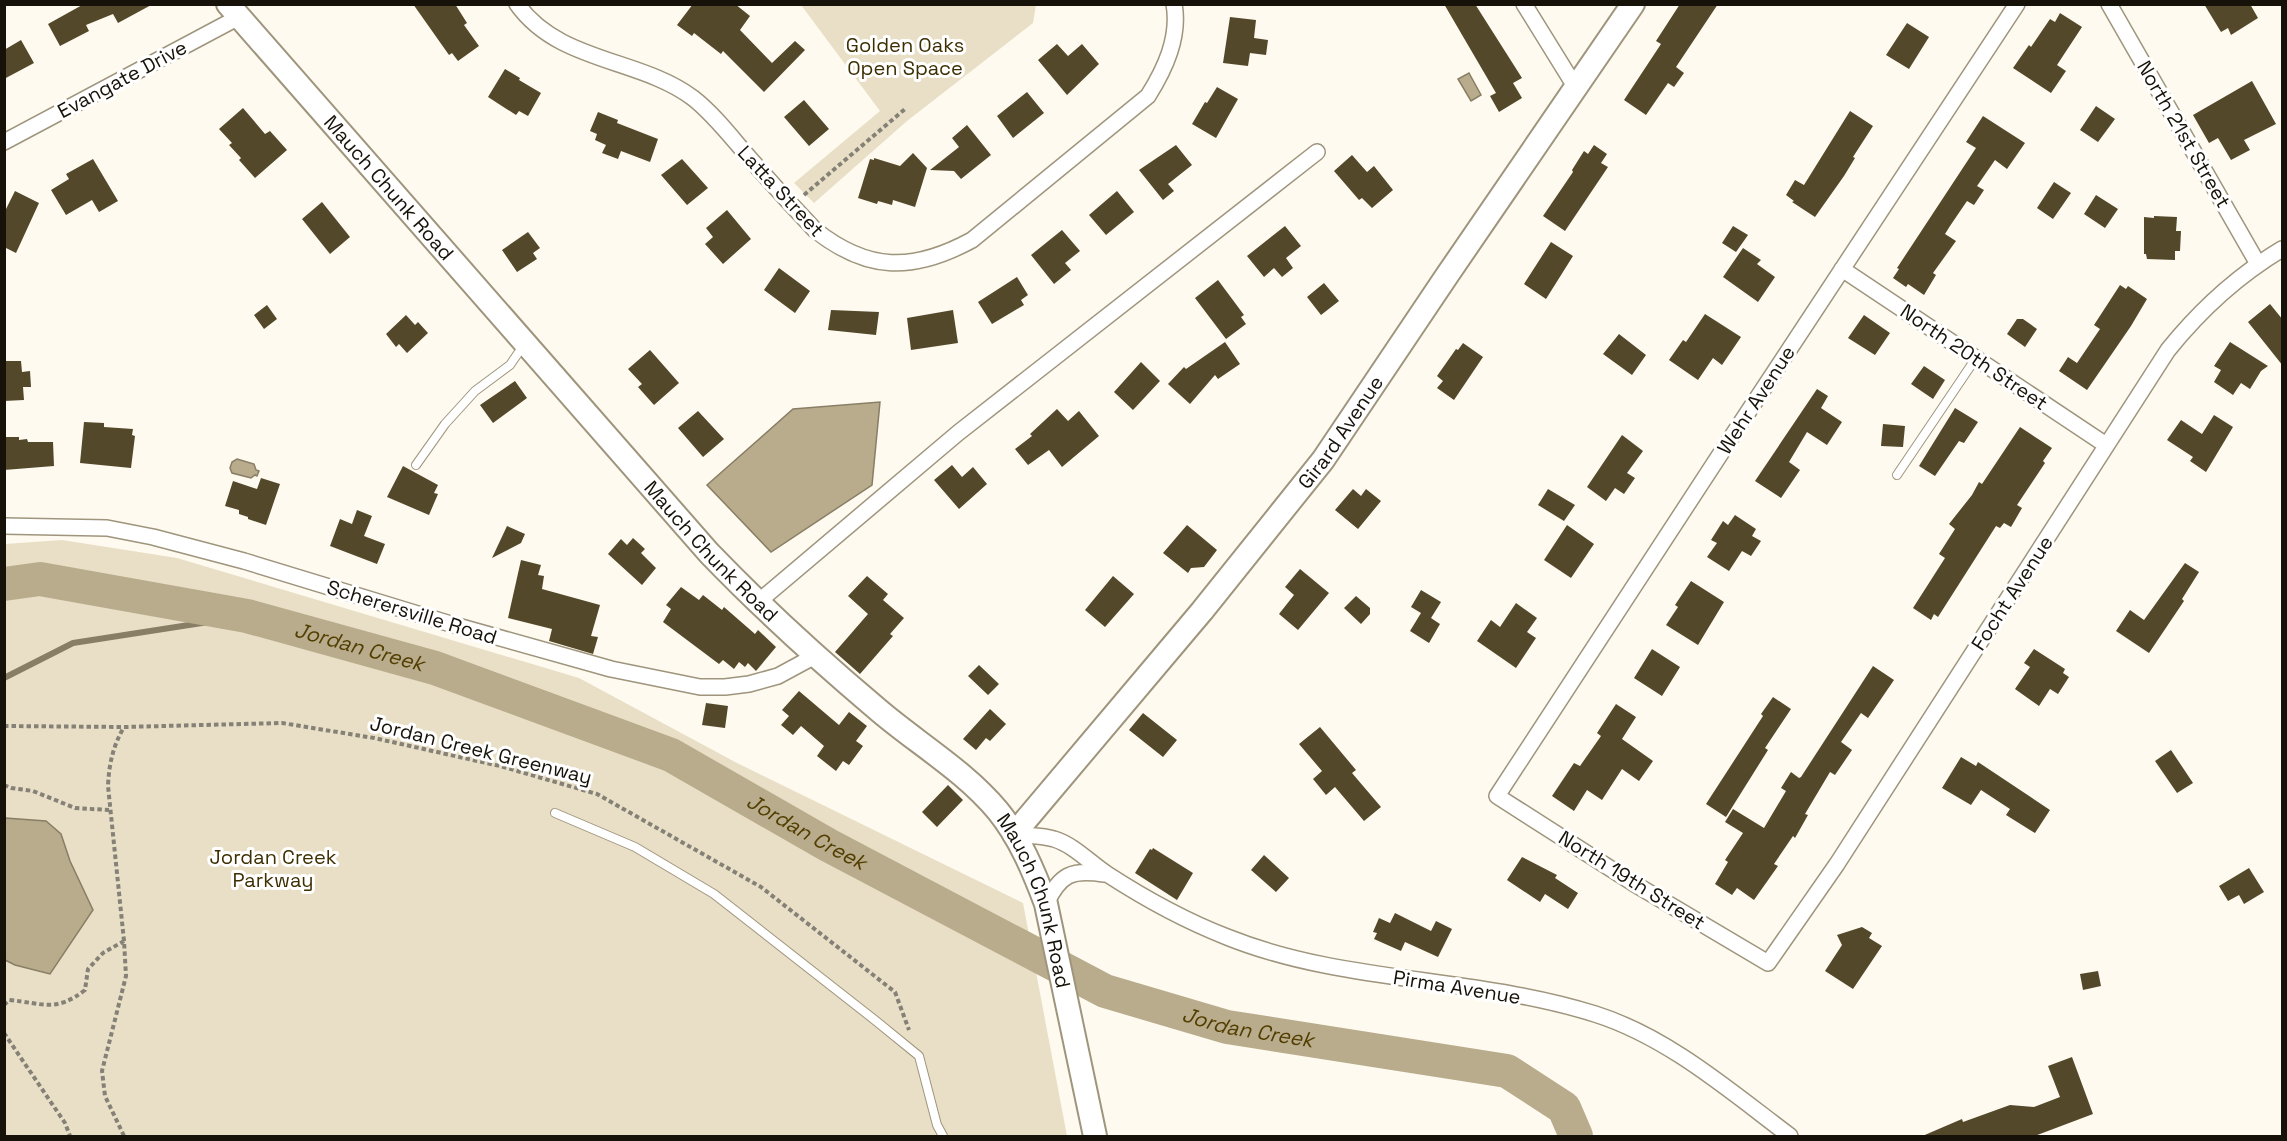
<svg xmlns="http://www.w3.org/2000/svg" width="2287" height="1141" font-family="'Space Grotesk',sans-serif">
	<rect width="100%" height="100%" fill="#fefaef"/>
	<path fill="#e9dfc6" d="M801 5H1036L1033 23 907 121 814 203 794 183 880 111Z
		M62 540 177 558 579 678 737 763 1023 903 1067 1136H5V544Z"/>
	<path fill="#b9ac8c" stroke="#887e65" stroke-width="1.5" d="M1469 73 1481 95 1471 101 1458 79Z
		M880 402 872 485 771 552 707 485 793 409Z
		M237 459 254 464 256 470 259 471 257 476 255 475 251 478 232 473 230 468 232 462Z
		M5 818 46 821 61 834 70 861 93 910 50 974 15 965 5 960Z"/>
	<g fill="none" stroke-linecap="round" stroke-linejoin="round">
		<path stroke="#887e65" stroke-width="6" d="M4 678 73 643 247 616"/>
		<path stroke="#b9ac8c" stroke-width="34" id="s1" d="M4 584 40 579 247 616 435 668 671 755 828 845 1105 991 1227 1027 1507 1071 1564 1108 1576 1136"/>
	</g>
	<path fill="#54482b" d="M84 4H153L118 23 113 14 86 25 89 31 60 46 48 24Z
		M413 4H455L467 23 464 25 479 46 458 61 452 53 449 55Z
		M693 4H735L750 16 740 30 772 63 795 41 805 50 764 92 723 51 721 54 694 33 692 36 677 25Z
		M1444 4H1475L1522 78 1513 83 1522 98 1499 112 1490 96 1496 93Z
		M1680 4H1718L1676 67 1684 73 1674 87 1668 83 1646 115 1624 100 1661 44 1656 41Z
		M2204 4H2250L2258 18 2231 35 2228 28 2221 32Z
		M2060 13 2082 27 2057 65 2066 71 2051 93 2013 68 2029 45 2031 47 2050 19 2055 22Z
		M1230 17 1256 20 1254 38 1268 40 1266 55 1250 53 1248 66 1223 63Z
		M1907 23 1929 37 1909 69 1886 55Z
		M21 40 34 63 4 79V50Z
		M1057 44 1068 56 1082 44 1099 64 1067 95 1038 60Z
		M505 69 520 78 519 80 541 93 528 116 519 111 516 115 488 97Z
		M2252 81 2276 124 2244 140 2250 150 2231 160 2218 138 2209 143 2193 115Z
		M1217 87 1238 99 1216 138 1192 124 1205 102 1207 103Z
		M1027 92 1044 113 1013 138 997 116Z
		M804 100 829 129 809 146 784 117Z
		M2096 106 2115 119 2098 142 2080 130Z
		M243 108 265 134 270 131 287 150 255 178 239 160 241 158 229 145 232 143 219 129Z
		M1850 111 1873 126 1853 157 1855 158 1844 176 1815 217 1792 202 1794 201 1786 195 1795 180 1804 185Z
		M598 112 618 120 617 123 658 139 650 162 621 151 618 159 602 153 606 145 595 140 597 134 590 131Z
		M1983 116 2025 143 2007 169 1995 160 1977 186 1984 190 1974 205 1967 201 1950 226 1945 234 1956 241 1933 273 1936 275 1924 295 1908 284 1906 287 1893 278 1899 269 1897 268 1976 148 1966 142Z
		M967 125 991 155 961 179 954 171 930 170 959 147 952 138Z
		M1176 145 1192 165 1168 184 1174 191 1163 200 1139 170Z
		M1594 145 1607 154 1601 163 1608 167 1565 231 1543 216 1573 172 1572 170 1584 151 1588 154Z
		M913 153 927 168 915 207 893 200 892 205 878 201 877 204 858 198 870 159 874 160V158L900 166Z
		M1352 155 1367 172 1374 166 1393 190 1372 208 1362 198 1359 200 1334 171Z
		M93 159 118 201 99 212 92 200 66 215 51 190 69 179 66 174Z
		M682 159 708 188 687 205 661 175Z
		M2054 182 2071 193 2053 219 2037 208Z
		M15 191 39 203 16 253 4 247V213Z
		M1117 191 1134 212 1106 235 1089 215Z
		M2096 195 2118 209 2105 228 2084 214Z
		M322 202 350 237 330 254 302 219Z
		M727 210 751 239 723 264 705 244 713 237 706 228Z
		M2154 216 2177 217 2176 231H2181L2180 251H2175V260L2147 259 2146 254H2144V217L2154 218Z
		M1285 226 1301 246 1286 258 1293 268 1282 277 1274 268 1264 277 1247 256Z
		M1733 226 1748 235 1736 252 1722 243Z
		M1062 230 1080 251 1065 263 1071 270 1054 284 1031 255Z
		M528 232 540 248 533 253 537 259 517 272 502 250Z
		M1551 242 1573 256 1546 299 1524 284Z
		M1743 248 1761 260 1757 264 1775 277 1758 302 1723 277Z
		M779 268 810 291 795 313 764 290Z
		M1017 277 1028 295 1021 300 1024 305 992 324 978 302Z
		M1218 280 1244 315 1241 317 1246 324 1226 339 1195 298Z
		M1324 283 1339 301 1321 315 1307 297Z
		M2120 285 2126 289 2128 286 2147 299 2131 326 2087 390 2059 371 2068 357 2077 363 2100 329 2094 325Z
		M2270 304 2283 320V366L2248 322Z
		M267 305 277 319 264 329 254 315Z
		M831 310 879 312 876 335 828 330Z
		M953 310 958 343 911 350 907 318Z
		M1705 314 1741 337 1722 365 1713 358 1698 380 1669 360 1683 340 1686 342Z
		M406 315 415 325 418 322 428 333 407 353 399 344 396 347 386 334Z
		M1864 315 1890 333 1875 355 1848 338Z
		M2017 319H2023L2037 329 2025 347 2007 334Z
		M1619 334 1646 355 1632 375 1603 354Z
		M1225 342 1240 364 1218 379 1215 375 1190 404 1168 384 1184 367 1186 369Z
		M2230 342 2268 366 2261 371 2250 389 2241 383 2233 395 2214 382 2221 370 2214 366Z
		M1463 343 1483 357 1454 400 1437 388 1443 381 1437 376 1456 349 1458 350Z
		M650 350 679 383 654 405 638 387 642 384 628 369Z
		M4 361H21L22 372 30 371 31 387H23L24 400 4 401Z
		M1141 362 1160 381 1133 410 1114 392Z
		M1924 366 1945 380 1933 399 1911 384Z
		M515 381 527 398 493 423 480 405Z
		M1817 389 1828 396 1821 408 1842 422 1827 445 1807 432 1789 462 1800 470 1781 498 1755 481Z
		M1955 408 1978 422 1964 443 1959 441 1935 476 1919 466Z
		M1057 409 1068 421 1079 411 1099 436 1062 467 1049 450 1028 465 1015 449 1032 436 1030 434Z
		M698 411 724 439 703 457 678 428Z
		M2214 415 2233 427 2206 472 2190 461 2193 457 2167 440 2181 420 2202 434Z
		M84 422 104 423V427L133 429 132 435 135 436 131 468 80 463Z
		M1883 424 1905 426 1903 447 1881 446Z
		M2020 427 2052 448 2043 461 2045 463 2017 505 2022 508 2011 527 2004 523 2000 528 1996 526 1938 617 1934 614 1931 620 1913 608 1945 558 1939 554 1955 529 1949 524 1972 495 1979 482 1982 484Z
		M1622 435 1643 451 1627 473 1635 478 1624 494 1615 488 1606 501 1587 487Z
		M4 437H19V440L27 439 28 442H53L54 466 4 470Z
		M952 465 962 477 973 467 987 484 959 509 934 480Z
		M403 466 438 485 434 493 438 494 429 515 387 497Z
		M261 478 280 484 266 525 248 519V517L239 514V510L225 506 233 481 257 489Z
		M1353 489 1361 496 1366 489 1381 501 1358 529 1335 510Z
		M1548 489 1575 505 1564 521 1538 505Z
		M357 510 372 516 364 536 385 544 377 564 330 546 340 519 352 524Z
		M1735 515 1756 529 1752 536 1761 541 1751 556 1742 551 1729 571 1707 557 1717 543 1711 540 1723 521 1728 525Z
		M1187 525 1217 550 1204 567 1191 568 1188 573 1163 553Z
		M1567 525 1594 544 1571 578 1544 560Z
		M507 526 525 534 521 543 492 558Z
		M633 538 645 549 641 553 656 568 642 585 608 554 621 539 627 545Z
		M521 560 541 565 538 575 544 576 542 589 600 605 591 636 598 637 593 654 549 641 552 629 508 618Z
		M2185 563 2199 572 2182 599 2184 601 2149 653 2116 631 2130 610 2144 620Z
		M1300 569 1329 593 1298 630 1279 614 1294 595 1285 587Z
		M867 576 888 594 883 600 904 618 890 634 893 636 860 674 835 652 868 614 848 596Z
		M1113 576 1134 594 1105 627 1085 610Z
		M1691 581 1724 602 1698 645 1666 625 1678 607 1675 605Z
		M681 587 699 600 703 595 722 610 724 607 755 634 758 630 776 647 756 671 748 663 745 667 739 662 734 669 723 660 719 664 663 622 671 609 666 605Z
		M1421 590 1441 602 1431 618 1440 624 1429 643 1410 631 1421 613 1411 607Z
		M1356 596 1370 608V614L1361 624 1344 608Z
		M1516 603 1537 618 1527 632 1536 638 1516 668 1477 641 1491 620 1500 627Z
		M1652 649 1680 667 1662 696 1634 678Z
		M2034 649 2065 669 2063 673 2069 677 2058 694 2050 689 2039 706 2015 689 2030 667 2024 663Z
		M979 665 999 684 988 695 968 676Z
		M1873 666 1894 680 1868 718 1861 713 1841 742 1852 750 1835 775 1830 772 1805 814 1808 815 1795 838 1793 836 1774 864 1778 866 1754 900 1737 888 1732 895 1715 884 1728 862 1725 860 1743 833 1725 822 1733 809 1764 828 1786 791 1781 788 1791 772 1799 778 1801 777Z
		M799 691 839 725 849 712 867 726 856 741 863 746 849 765 843 761 836 771 817 756 824 746 801 726 793 735 781 725 789 716 782 710Z
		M1773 697 1791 709 1765 748 1768 750 1726 817 1706 804 1763 716 1761 714Z
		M706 703 728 706 725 728 702 725Z
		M1616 704 1636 717 1622 739 1653 761 1639 781 1622 769 1602 800 1587 790 1574 811 1552 796 1574 763 1580 766 1601 736 1597 733Z
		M990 709 1006 724 990 741 986 738 976 750 963 739Z
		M1143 713 1177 740 1163 757 1129 730Z
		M1320 727 1356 770 1352 773 1381 807 1364 821 1335 787 1326 795 1313 779 1322 771 1299 744Z
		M2171 750 2193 783 2177 793 2155 761Z
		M1961 757 1976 766 1978 762 2050 810 2035 833 2006 815 2010 809 1981 790 1971 805 1942 788Z
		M948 785 963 800 937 827 922 812Z
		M1153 848 1193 873 1177 900 1135 873 1150 849 1152 850Z
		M1264 855 1289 878 1276 892 1251 870Z
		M1522 857 1557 875 1555 878 1578 893 1568 909 1545 894 1540 902 1507 880Z
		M2249 868 2264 892 2244 904 2239 895 2228 901 2219 886Z
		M1395 913 1431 931 1436 921 1452 929 1438 957 1405 942 1401 951 1374 939 1377 933 1373 932 1379 918 1390 923Z
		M1862 927 1872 933 1869 938 1882 946 1853 989 1825 971 1842 945 1837 935Z
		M2098 971 2101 986 2083 990 2080 974Z
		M2072 1057 2093 1114 2032 1137H1920L1962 1119 1963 1122 2010 1105 2034 1107 2060 1097 2048 1066Z"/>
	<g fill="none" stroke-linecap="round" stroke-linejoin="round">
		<g stroke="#9f957d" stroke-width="10">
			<path id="lane" d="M416 465 445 424 475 391 510 365 523 346
				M1897 475 1976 358
				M555 813 635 847 714 894 876 1021 919 1056 937 1125 943 1136"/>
		</g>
		<g stroke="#9f957d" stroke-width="18">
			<path id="street" d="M517 4C559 63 640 58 693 98 716 116 734 141 753 162 773 185 794 208 815 230 868 272 913 272 972 240L1148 96C1165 69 1180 37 1174 4
				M1524 4 1576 88
				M2017 4 1723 450 1497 796 1633 883 1768 963 1837 864 2168 350C2201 309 2237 276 2282 249
				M2109 4 2258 264
				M4 142 239 17
				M1842 269 2106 445
				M4 526 107 528 153 537 244 561 454 625 611 669 700 687H725L749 684 778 676 815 656
				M757 603 958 433 1317 152
				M1014 834C1026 836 1042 835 1054 839 1074 845 1090 863 1107 874 1144 898 1186 921 1227 937 1344 984 1475 976 1595 1014 1668 1037 1730 1091 1790 1136
				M1046 904C1060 874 1072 869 1104 874"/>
		</g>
		<g stroke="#9f957d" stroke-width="26">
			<g id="secondary">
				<path id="s2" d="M228 4 709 553C762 608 818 659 876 708 915 742 964 770 998 811 1020 838 1034 872 1046 904L1095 1136"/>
				<path id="s3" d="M1014 834 1202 611 1323 460 1448 274 1633 4"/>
			</g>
		</g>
		<path stroke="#858177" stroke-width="4" stroke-dasharray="4.5 3" stroke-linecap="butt" d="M804 195 905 109
			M4 726 124 727 282 723 374 738 500 766 597 794 761 887 895 992 909 1030
			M4 785 11 788 33 791 75 808 109 810
			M4 1005 9 1000C43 1003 55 1013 85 990L88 969 103 953 124 941
			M4 1033 65 1123 70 1136
			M124 1136 105 1096 102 1071 126 976 124 941 108 786C109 764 113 746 124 727"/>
		<use href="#lane" stroke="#fff" stroke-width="8"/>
		<use href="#street" stroke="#fff" stroke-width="15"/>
		<use href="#secondary" stroke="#fff" stroke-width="22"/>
	</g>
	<g text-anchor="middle" stroke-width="6" stroke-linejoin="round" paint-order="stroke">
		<g font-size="20" fill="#3e2f03" stroke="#fff">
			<text x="905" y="52">Golden Oaks<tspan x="905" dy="23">Open Space</tspan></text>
			<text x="273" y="864">Jordan Creek<tspan x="273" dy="23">Parkway</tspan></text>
		</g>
		<g font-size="20" fill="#161209" stroke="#fff">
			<text transform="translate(122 79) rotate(-28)" y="7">Evangate Drive</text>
			<text transform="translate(2184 134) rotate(60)" y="7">North 21st Street</text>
			<text dy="7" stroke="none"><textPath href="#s2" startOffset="244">Mauch Chunk Road</textPath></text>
			<text transform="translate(781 191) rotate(47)" y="7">Latta Street</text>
			<text transform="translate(1974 357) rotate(34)" y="7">North 20th Street</text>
			<text transform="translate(1756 400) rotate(-57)" y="7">Wehr Avenue</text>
			<text dy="7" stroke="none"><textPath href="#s3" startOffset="518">Girard Avenue</textPath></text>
			<text dy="7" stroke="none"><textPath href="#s2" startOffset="730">Mauch Chunk Road</textPath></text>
			<text transform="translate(2012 593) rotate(-57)" y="7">Focht Avenue</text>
			<text transform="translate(412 612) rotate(17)" y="7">Scherersville Road</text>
			<text transform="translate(481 750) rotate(14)" y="7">Jordan Creek Greenway</text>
			<text transform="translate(1632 880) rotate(32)" y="7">North 19th Street</text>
			<text dy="7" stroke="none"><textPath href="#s2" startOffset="1216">Mauch Chunk Road</textPath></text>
			<text transform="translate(1457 987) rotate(9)" y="7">Pirma Avenue</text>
		</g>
		<g font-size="21" font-style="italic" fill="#523e01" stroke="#fff">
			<text dy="7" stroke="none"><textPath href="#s1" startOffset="363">Jordan Creek</textPath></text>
			<text dy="7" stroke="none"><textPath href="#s1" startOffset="849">Jordan Creek</textPath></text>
			<text dy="7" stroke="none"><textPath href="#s1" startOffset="1335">Jordan Creek</textPath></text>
		</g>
	</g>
	<rect width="2287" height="1141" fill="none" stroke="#161209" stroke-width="12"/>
</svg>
